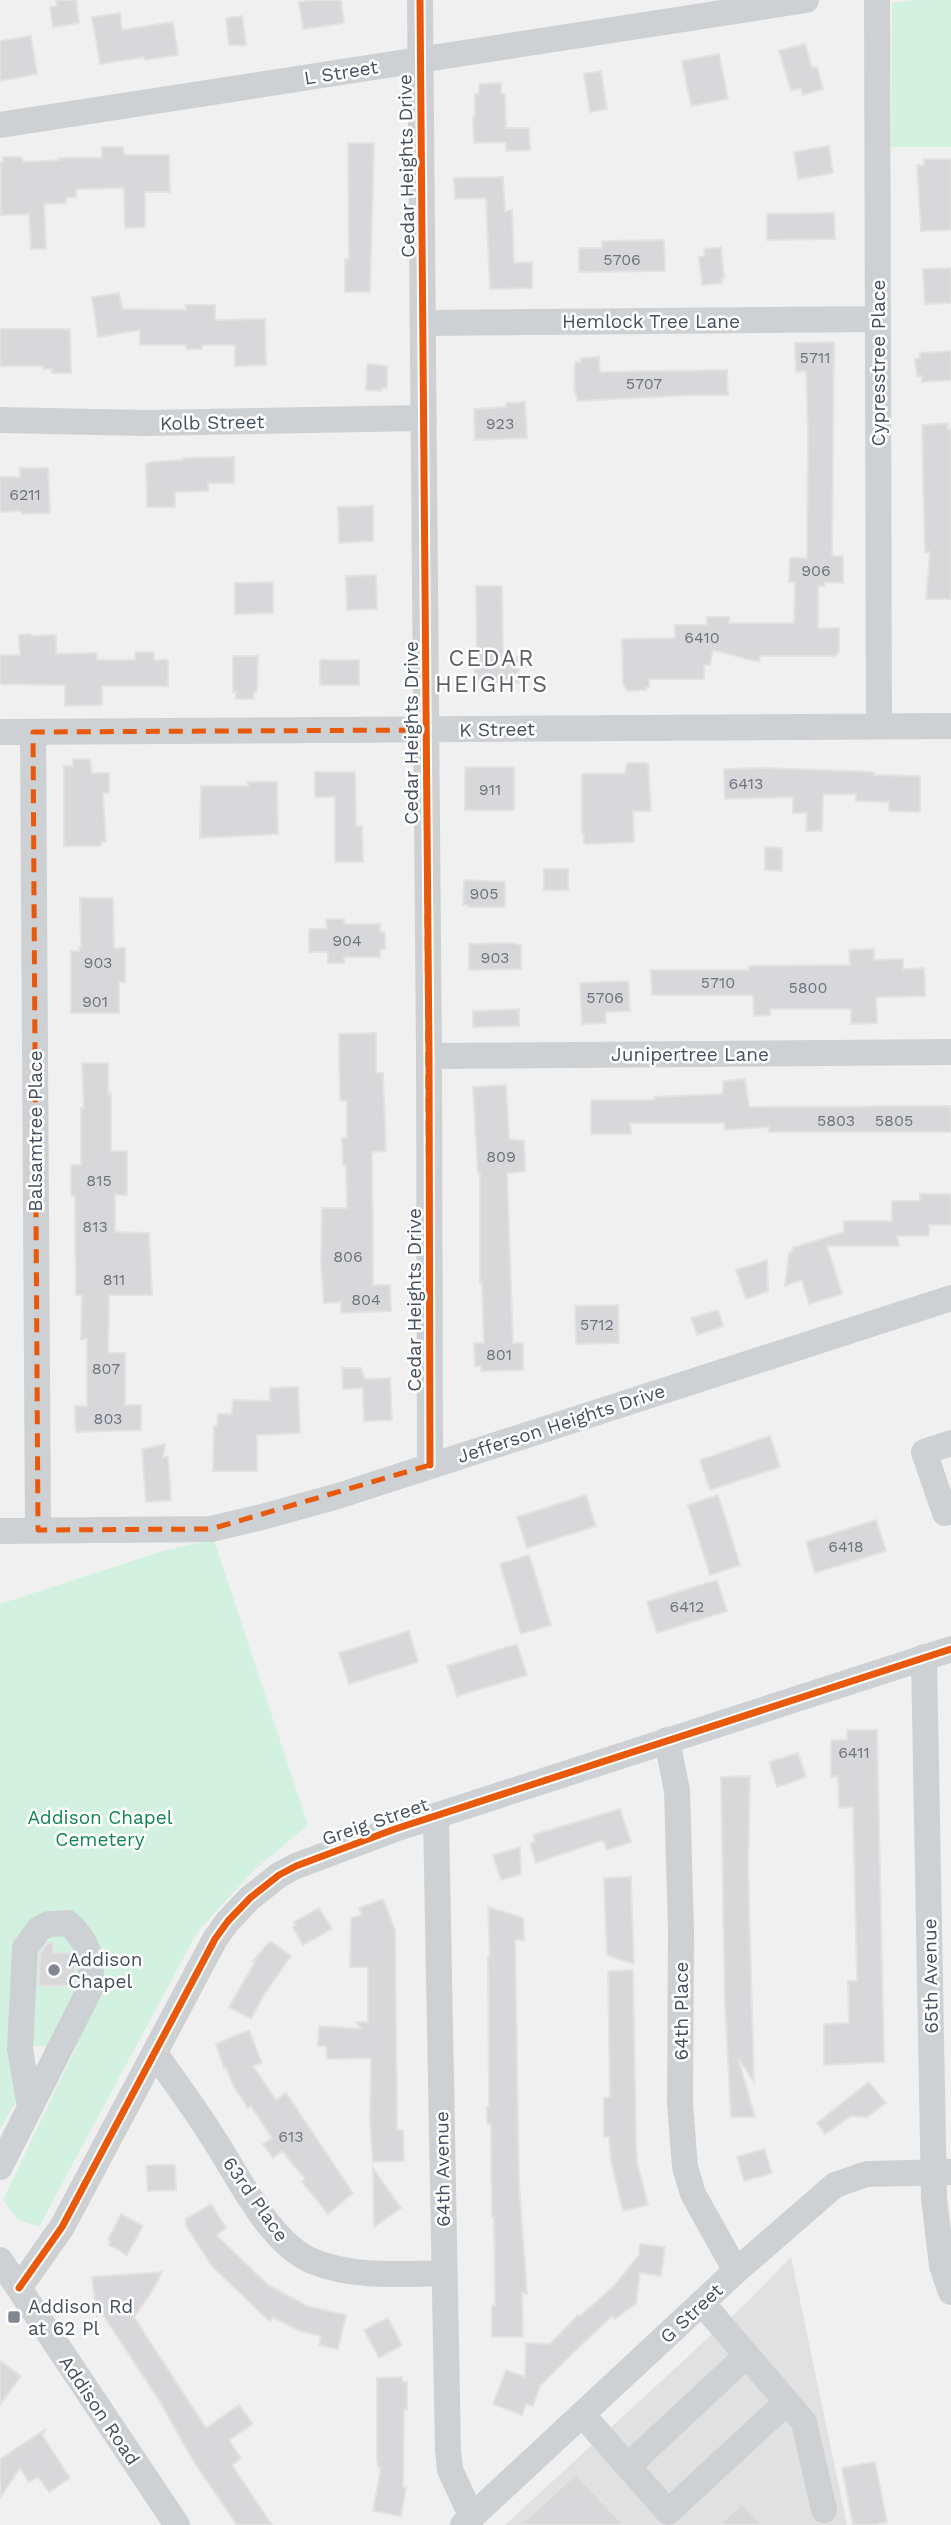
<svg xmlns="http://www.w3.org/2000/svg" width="951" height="2525" font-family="'Work Sans',sans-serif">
	<rect width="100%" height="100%" fill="#f1f0f0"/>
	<path fill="#e2e1e2" d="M791 2257 847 2525H505L746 2303Z"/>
	<path fill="#d3f1e1" d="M915 0H951V147H891L892 3Z
		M214 1540 308 1825 254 1870 198 1931 39 2227 17 2219 3 2200 77 2045 10 2047 19 2097 0 2129V1604L166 1550Z"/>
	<path fill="#d8d8db" stroke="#e2e2e3" stroke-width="2" d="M56 0H76L79 23 53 27 50 7 57 6Z
		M316 0H341L344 23 303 29 299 2Z
		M120 13 122 30 173 22 178 55 145 60 144 57 100 64 92 17Z
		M242 16 246 45H229L226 18Z
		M31 36 37 74 0 81V41Z
		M805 44 812 68 817 67 823 89 803 95 801 88 791 91 779 51Z
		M719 54 728 99 691 106 682 61Z
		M601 71 607 109 590 112 584 74Z
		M501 83V94H505L506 128H529L530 150 506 151V142L474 143 473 117H475V94H479V84Z
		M348 143H374L370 292H345V259H349Z
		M829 146 833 173 798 179 794 152Z
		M102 147H123L124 155H169L170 192H145V227L125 228 124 188 76 189V197L66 198V203L44 204 46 249H31L29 214 1 215 0 162H3V157H21L24 162 60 160 59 158H102Z
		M924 159H951V230L921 231 917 165H924Z
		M503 177 505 211 512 210 514 263 532 262V288L490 289 486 198 455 199 454 178Z
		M834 213 835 239 767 240V214Z
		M664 240 665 271 579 272V248H602V241Z
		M721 247 724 278H722V283L702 285 699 257 705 256 704 249Z
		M951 268V303L925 304 923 269Z
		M119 293 122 309 186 310V305H215V320L265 319 266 365 235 366V345H202V349H186V345H140V330L98 337 92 297Z
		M0 329H70L71 373H52V369H43V366H0Z
		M834 342 832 556H843V583L825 582V586H818V628H839V652L834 656H760L759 662 713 650 710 665H704V679H649V687H646V690L627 691 623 684 622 639 675 638V625H707V617H729V623H794L795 582H789L790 558H807L808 431 806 371 796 372 795 343Z
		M951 351V380L922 382V376H917L915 359 920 358V353Z
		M599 357 600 372 727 370 728 395H693L578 401 574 389 575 362H581V358Z
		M367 364 387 366V388H382V391L366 390Z
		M525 402 527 438 475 440 474 409 506 407V403Z
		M948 423V429H951V599H926L930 552H925L922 425Z
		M234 457V483H208V491L175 492V507H147L146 464 150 462 183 460V458Z
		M20 468H48L50 513 22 514 21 511 0 512V477H20Z
		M373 506V541L339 543 338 507Z
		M376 575 377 609 347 610 346 576Z
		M273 582V613L235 614V583Z
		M476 586H502L503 658 518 657 519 683 475 684 474 658H477Z
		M30 634 32 636 56 635V654L97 653V660H135V652H154V660H168V686H102V705L65 706V685L0 684V655H20L19 635Z
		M233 656H258L257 692H254V699H236V692H233Z
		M320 660H359V685H320Z
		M73 759H90L92 773H109V793H103L106 842H101V846H64V766H73Z
		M627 763H648L651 811H633L634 842 584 844V834H582V774H625Z
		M473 767H514V810H465V768Z
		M767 768 874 772V775L920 776V812L889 811V802L856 801V794H823L822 831H806L807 813H793V797L725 799 724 769Z
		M315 772H355L356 826H362L363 862H335V797H315Z
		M248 782H277L278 834 200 838 201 786H248Z
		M765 847 782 848V871L765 870Z
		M544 869H568V890H544Z
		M468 880 505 882V907H468V905H463L464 881Z
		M80 898H113L114 948H125V982H119V1013H71V951H79V948H81Z
		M326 919H344V924H380V932H385V949H380V957H344V963H328V952H309V929H327Z
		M513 943 521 945V969L469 970V944Z
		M874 949V960L903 959V969L924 968 925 996 876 997 877 1023 851 1024V1009H770V1015L754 1016 753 995H652L651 970H749V966L850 965 849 950Z
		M628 981 630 1011 606 1012V1023L582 1024 580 983Z
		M519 1009V1026L473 1027V1011Z
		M376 1033V1073H383L386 1151 372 1152 373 1285H390L391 1311 341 1313V1302L324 1303 321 1264 322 1208H347L346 1165H343L342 1138H347V1101L340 1100 339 1034Z
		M82 1063H108V1094L111 1093V1151H127V1195H115V1232L149 1233 152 1295H109L108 1353H125V1405H141V1430L76 1432 75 1406H87V1339H81L82 1295H76L75 1196H71V1165H81V1108H84Z
		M745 1079 749 1107 951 1106V1132H769V1127L725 1130 724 1123H630L631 1134H591V1100H654V1097L722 1094 724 1081Z
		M506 1085 509 1139 524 1141 525 1171 507 1173 513 1343H523V1370L481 1371V1366H475L474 1343H484L482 1283H480V1173H478L473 1087Z
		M920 1194H951V1225H929V1236H897L899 1246H827L842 1294 809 1304 802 1280 785 1286 789 1253 793 1251 792 1248 844 1232V1221H892V1201H920Z
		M767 1260 768 1291 746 1299 736 1270Z
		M618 1305 619 1343 576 1344 575 1306Z
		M718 1310 723 1326 697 1335 691 1318Z
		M342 1368H361L365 1379 390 1378 392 1420 364 1421 363 1388 343 1389Z
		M298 1387 300 1433 257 1435V1471H213L214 1426H217L218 1414H232L233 1400 270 1401V1388Z
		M770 1436 780 1467 710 1490 700 1460Z
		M165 1444 163 1457H168L171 1500 146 1502 142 1449Z
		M586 1495 596 1526 527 1548 517 1517Z
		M718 1495 740 1565 710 1575 688 1505Z
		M876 1520 886 1551 815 1573 806 1542Z
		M529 1555 551 1625 521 1634 500 1564Z
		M717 1580 727 1611 657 1633 647 1602Z
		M409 1631 418 1662 349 1684 339 1653Z
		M517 1644 527 1675 457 1696 447 1666Z
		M847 1730H877L884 2062 824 2065V2024L849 2023 848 1981H857L853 1807 839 1808 838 1776 831 1777V1740H847Z
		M798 1753 806 1777 777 1787 769 1762Z
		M750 1776 748 1867 754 2082 738 2058 755 2117H731L725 2003 721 1777Z
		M620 1809 631 1842 607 1850 603 1840 536 1863 530 1844 535 1842 533 1835Z
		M520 1847 521 1874 501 1880 493 1855Z
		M631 1877 632 1911 634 1964 607 1955 606 1933 604 1878Z
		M383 1899 395 1930 397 2130H403L404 2161 373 2162 370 2122 371 2058 327 2059 326 2046H318L319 2026 361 2029 356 2022H368V1967H350L351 1918 362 1915 359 1908Z
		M488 1907 523 1918 524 1940H515L519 2184 527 2294 522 2293 523 2337H492V2306H495L494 2217H492L491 2124H487V2107H489L488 1956H490Z
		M319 1908 332 1929 303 1945 293 1927 296 1925 294 1922Z
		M270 1941 291 1956 265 1993 251 2019 229 2007 255 1962 253 1961Z
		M48 1943H53V1953H72L75 1969 74 1986H39L40 1954Z
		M633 1970 636 2145 637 2162 648 2205 623 2211 611 2161 609 2137H604V2098L610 2097 608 1971Z
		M249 2030 262 2063 253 2066 276 2100 286 2093 353 2193 328 2214 302 2182 305 2179 282 2151 273 2158 263 2144 272 2138 251 2106 248 2108 233 2085 226 2067 224 2069 216 2044Z
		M869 2082 886 2103 867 2117 851 2116 825 2134 817 2123Z
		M764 2149 772 2173 744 2181 737 2157Z
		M156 2165H175L176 2190 148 2191 146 2166Z
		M373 2168 401 2208 374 2227Z
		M211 2204 226 2228 216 2235 268 2285 307 2306 346 2315 338 2349 319 2345 321 2336 300 2331 273 2317 270 2322 212 2266 186 2226V2219Z
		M121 2214 143 2226 127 2255 109 2245 111 2242 108 2240Z
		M640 2244 665 2247 661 2276 640 2273 636 2304 615 2319 612 2316 575 2351 540 2386 533 2406 526 2404 522 2415 493 2404 506 2370 525 2377 526 2343 550 2344 578 2315 580 2316 613 2287 639 2255Z
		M162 2272 153 2290 134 2317 206 2428 239 2405 253 2424 229 2440 241 2458 232 2465 272 2525H237L194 2462 159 2400 103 2315 97 2316 92 2277Z
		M388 2318 402 2345 379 2358 364 2330Z
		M0 2361 21 2376 0 2405Z
		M402 2377V2382H407V2410H404L403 2487 406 2488 401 2516 373 2511 381 2468 378 2467 377 2459V2378Z
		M46 2429 42 2435 70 2478 49 2492 38 2477 29 2482 20 2468 0 2498V2459Z
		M875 2462 887 2522 872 2525H853L842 2468Z
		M576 2474 624 2525H520Z
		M742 2503 762 2525H719Z"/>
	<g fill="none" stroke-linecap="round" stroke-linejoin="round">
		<path stroke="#ced1d4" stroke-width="26" d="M420 0 429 1056 430 1465
			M877 0 879 726
			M0 125 806 0
			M424 323 877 319
			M0 420 146 423 424 418
			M0 732 951 726
			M33 732 38 1530
			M429 1056 951 1052
			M951 1443 924 1452 945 1513 951 1511
			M0 1531 211 1529 262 1517 338 1496 951 1298
			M924 1657 934 2198 942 2266 951 2292
			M667 1740 677 1791 681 1930 680 2104 685 2167 693 2194 736 2271
			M436 1817 448 2450 450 2470 472 2517
			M155 2054C174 2080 193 2106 210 2133 237 2173 267 2241 312 2261 353 2278 401 2274 444 2273
			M0 2167 91 1987C91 1958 91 1944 68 1923L49 1924 39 1929 25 1948 20 2049 30 2107
			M0 2260 177 2525
			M19 2288 62 2227 215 1939 228 1921 250 1898 279 1875 296 1866 395 1829 951 1649
			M702 2303 804 2422 824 2510
			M582 2414 668 2512 787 2402
			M628 2466 746 2356
			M463 2525 736 2271 835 2185 867 2174 950 2172"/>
		<g stroke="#fff" stroke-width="11">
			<path id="cycleway" d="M420 0 429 1056 430 1465
				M19 2288 62 2227 215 1939 228 1921 250 1898 279 1875 296 1866 395 1829 951 1649"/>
		</g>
		<use href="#cycleway" stroke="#e8590c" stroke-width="7"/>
	</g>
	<path fill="none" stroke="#e8590c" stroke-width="5" stroke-dasharray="14 9" stroke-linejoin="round" d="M426 730 430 1465 211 1529 38 1530 33 732Z"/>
	<g fill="#828891" stroke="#fff" stroke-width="2.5">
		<circle cx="54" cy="1970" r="7"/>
		<rect x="7" y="2310" width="14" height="14" rx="3.5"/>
	</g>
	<g text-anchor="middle" stroke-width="5" stroke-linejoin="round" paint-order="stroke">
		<g font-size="16" fill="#6c747e">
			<text x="622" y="265">5706</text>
			<text x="815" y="363">5711</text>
			<text x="644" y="389">5707</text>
			<text x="500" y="429">923</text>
			<text x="25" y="500">6211</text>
			<text x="816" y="576">906</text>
			<text x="702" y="643">6410</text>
			<text x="746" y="789">6413</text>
			<text x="490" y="795">911</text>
			<text x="484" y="899">905</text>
			<text x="347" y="946">904</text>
			<text x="495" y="963">903</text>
			<text x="98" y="968">903</text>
			<text x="718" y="988">5710</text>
			<text x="808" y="993">5800</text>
			<text x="605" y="1003">5706</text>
			<text x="95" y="1007">901</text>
			<text x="836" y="1126">5803</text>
			<text x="894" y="1126">5805</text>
			<text x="501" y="1162">809</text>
			<text x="99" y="1186">815</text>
			<text x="95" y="1232">813</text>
			<text x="348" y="1262">806</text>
			<text x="114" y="1285">811</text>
			<text x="366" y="1305">804</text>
			<text x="597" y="1330">5712</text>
			<text x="499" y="1360">801</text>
			<text x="106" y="1374">807</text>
			<text x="108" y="1424">803</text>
			<text x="846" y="1552">6418</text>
			<text x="687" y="1612">6412</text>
			<text x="854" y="1758">6411</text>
			<text x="291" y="2142">613</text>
		</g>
		<g font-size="19" fill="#46505e" stroke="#fff">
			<text transform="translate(341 72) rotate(-9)" y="7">L Street</text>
			<text transform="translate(406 166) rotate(-91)" y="7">Cedar Heights Drive</text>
			<text x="651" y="328">Hemlock Tree Lane</text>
			<text transform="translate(878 363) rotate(-90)" y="7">Cypresstree Place</text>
			<text transform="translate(212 422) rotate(-1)" y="7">Kolb Street</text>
			<text transform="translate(497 729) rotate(-1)" y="7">K Street</text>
			<text transform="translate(411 733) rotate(-90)" y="7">Cedar Heights Drive</text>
			<text x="690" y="1061">Junipertree Lane</text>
			<text transform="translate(35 1131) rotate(-90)" y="7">Balsamtree Place</text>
			<text transform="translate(414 1300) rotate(-90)" y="7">Cedar Heights Drive</text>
			<text transform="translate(561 1423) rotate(-18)" y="7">Jefferson Heights Drive</text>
			<text transform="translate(375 1821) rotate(-19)" y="7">Greig Street</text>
			<text transform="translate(930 1976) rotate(-91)" y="7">65th Avenue</text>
			<text transform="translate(681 2011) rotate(-90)" y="7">64th Place</text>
			<text transform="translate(442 2169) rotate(-91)" y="7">64th Avenue</text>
			<text transform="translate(256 2199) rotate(55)" y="7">63rd Place</text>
			<text transform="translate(691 2313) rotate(-43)" y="7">G Street</text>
			<text transform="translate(100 2410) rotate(56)" y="7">Addison Road</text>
		</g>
		<g font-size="19" fill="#128456" stroke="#fff">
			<text x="100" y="1824">Addison Chapel<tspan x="100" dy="22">Cemetery</tspan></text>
		</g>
		<g font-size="19" fill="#46505e" stroke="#fff" text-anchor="start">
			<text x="68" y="1966">Addison<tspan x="68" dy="22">Chapel</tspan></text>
			<text x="28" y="2313">Addison Rd<tspan x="28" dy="22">at 62 Pl</tspan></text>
		</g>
		<g font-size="23" letter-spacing="2" fill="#5b5f65" stroke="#fff">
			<text x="492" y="666">CEDAR<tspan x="492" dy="26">HEIGHTS</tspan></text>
		</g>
	</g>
</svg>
